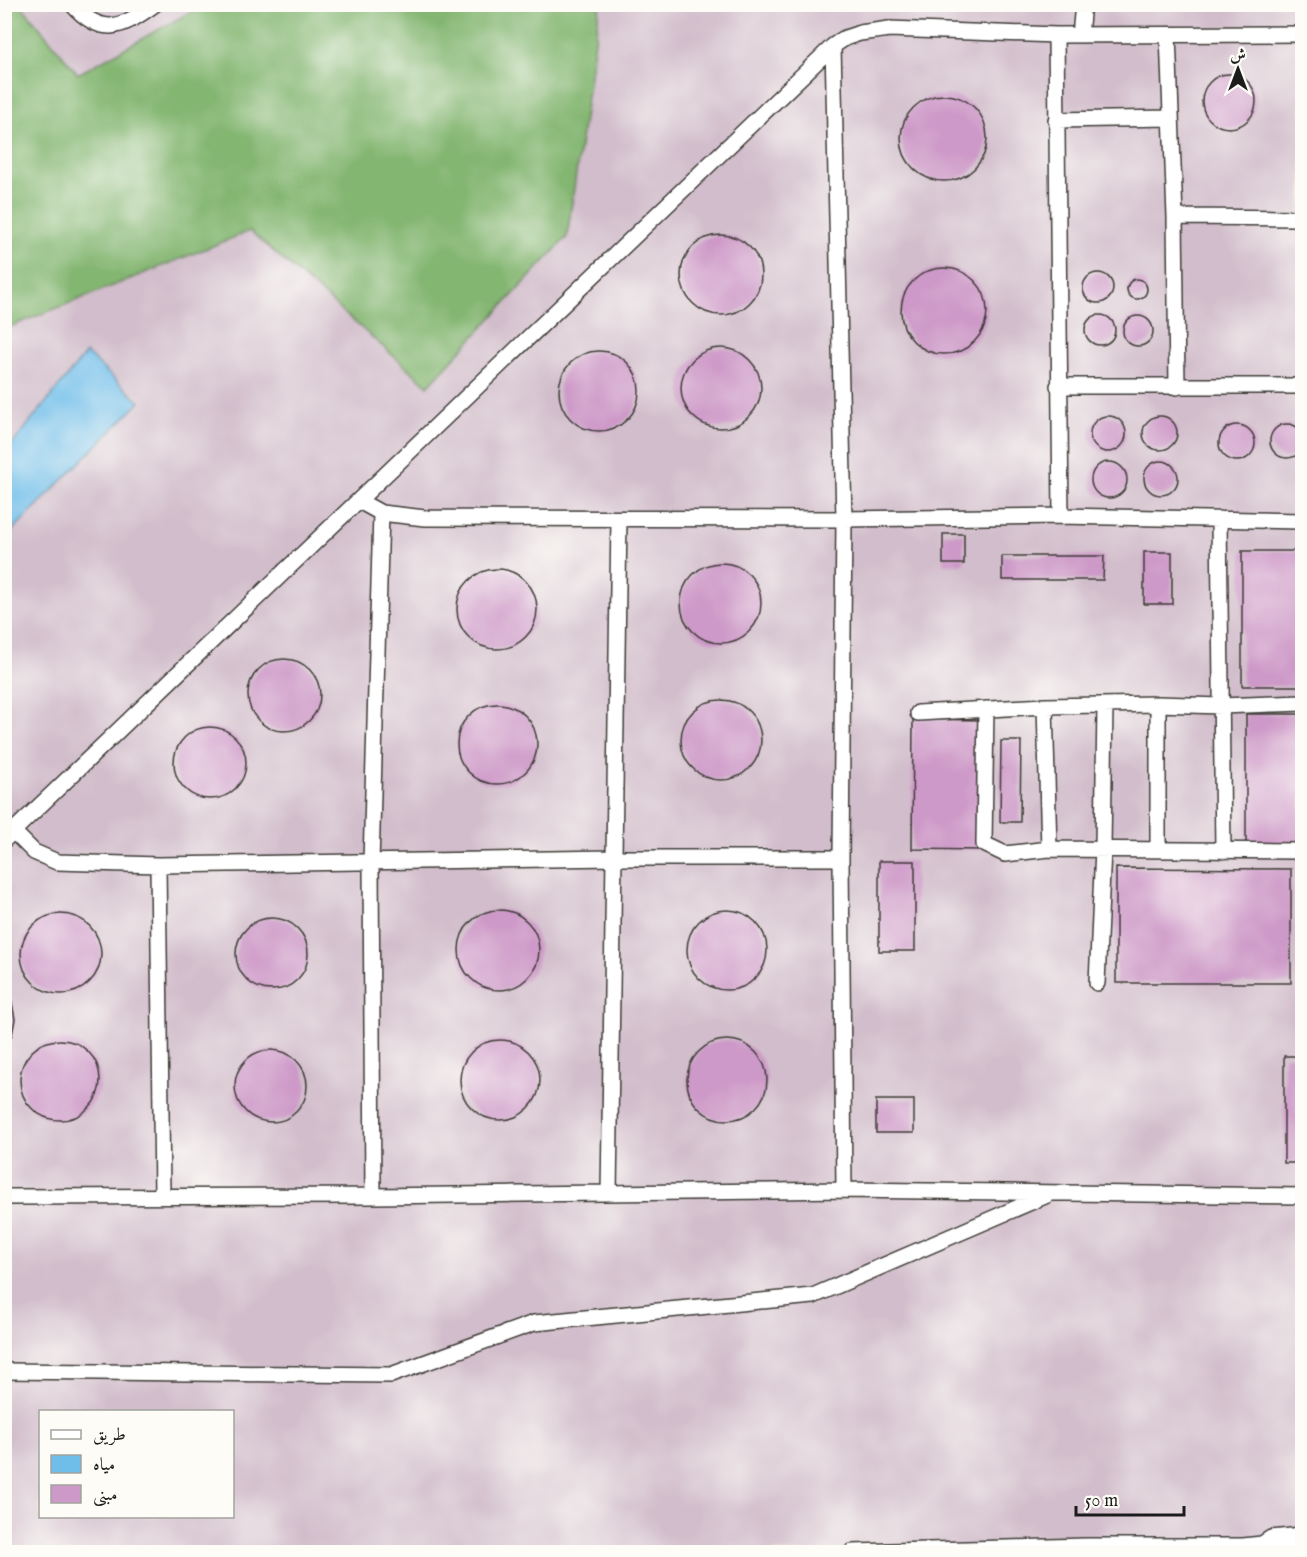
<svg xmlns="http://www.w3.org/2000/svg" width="1307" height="1557" font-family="'IM FELL English',Amiri,serif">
	<rect width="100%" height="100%" fill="#fdfcf7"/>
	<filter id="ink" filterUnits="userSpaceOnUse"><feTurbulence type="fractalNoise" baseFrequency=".0167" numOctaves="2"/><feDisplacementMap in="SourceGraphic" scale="12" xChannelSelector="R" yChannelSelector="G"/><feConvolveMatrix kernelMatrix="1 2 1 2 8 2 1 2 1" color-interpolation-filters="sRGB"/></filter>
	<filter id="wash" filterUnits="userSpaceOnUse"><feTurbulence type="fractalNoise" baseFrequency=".008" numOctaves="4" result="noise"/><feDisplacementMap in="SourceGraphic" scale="24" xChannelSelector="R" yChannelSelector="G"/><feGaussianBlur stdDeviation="1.35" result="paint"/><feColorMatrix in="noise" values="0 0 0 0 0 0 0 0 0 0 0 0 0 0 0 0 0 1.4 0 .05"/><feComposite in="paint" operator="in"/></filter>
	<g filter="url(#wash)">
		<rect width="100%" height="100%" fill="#f5e2c8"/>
		<path fill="#d1bdcb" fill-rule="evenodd" d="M5 5H1302V1552H5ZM40 1412H232V1516H40Z"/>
		<path fill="#83b671" stroke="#506946" stroke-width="1.5" d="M5 4 21 5 78 74 203 5H600L567 237 428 386 250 231 5 329Z"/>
		<path fill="#6fbeea" stroke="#466d83" stroke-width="1.5" d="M86 353 140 402 5 538V453Z"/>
		<g id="blocks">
			<path fill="#cd99c8" d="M1202 101a27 27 0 1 1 54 0a27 27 0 1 1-54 0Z
				M901 138a43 43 0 1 1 86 0a43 43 0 1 1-86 0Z
				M681 275a40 40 0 1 1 80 0a40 40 0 1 1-80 0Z
				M901 311a43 43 0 1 1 86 0a43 43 0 1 1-86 0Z
				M1083 288a15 15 0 1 1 30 0a15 15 0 1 1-30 0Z
				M1127 289a10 10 0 1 1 20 0a10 10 0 1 1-20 0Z
				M1085 330a15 15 0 1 1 30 0a15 15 0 1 1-30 0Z
				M1123 331a15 15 0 1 1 30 0a15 15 0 1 1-30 0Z
				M681 388a40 40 0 1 1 80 0a40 40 0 1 1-80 0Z
				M559 391a40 40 0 1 1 80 0a40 40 0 1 1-80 0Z
				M1143 433a17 17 0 1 1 34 0a17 17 0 1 1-34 0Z
				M1090 434a18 18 0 1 1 36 0a18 18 0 1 1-36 0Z
				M1270 441a17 17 0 1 1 34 0a17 17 0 1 1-34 0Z
				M1219 443a18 18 0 1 1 36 0a18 18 0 1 1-36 0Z
				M1144 478a17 17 0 1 1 34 0a17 17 0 1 1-34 0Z
				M1091 480a18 18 0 1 1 36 0a18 18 0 1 1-36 0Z
				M943 534H964V564H943Z
				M1242 551H1302V686H1242Z
				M1144 552H1172V604H1144Z
				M1002 556H1104L1103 580H1002Z
				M681 603a40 40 0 1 1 80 0a40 40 0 1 1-80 0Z
				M457 609a40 40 0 1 1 80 0a40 40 0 1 1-80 0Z
				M248 695a36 36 0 1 1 72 0a36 36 0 1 1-72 0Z
				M681 740a40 40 0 1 1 80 0a40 40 0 1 1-80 0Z
				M457 744a40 40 0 1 1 80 0a40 40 0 1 1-80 0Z
				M1246 714H1302V843H1246Z
				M913 719 982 720 981 850 912 849Z
				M174 763a36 36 0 1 1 72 0a36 36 0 1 1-72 0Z
				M1001 741H1021L1020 822H1000Z
				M879 861H915V951H879Z
				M1116 868 1291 869V983H1116Z
				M459 950a40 40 0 1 1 80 0a40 40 0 1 1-80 0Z
				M687 950a40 40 0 1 1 80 0a40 40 0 1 1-80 0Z
				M21 954a40 40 0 1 1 80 0a40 40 0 1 1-80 0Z
				M236 954a36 36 0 1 1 72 0a36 36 0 1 1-72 0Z
				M4 992 12 1003 15 1019 12 1035 4 1046Z
				M687 1080a40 40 0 1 1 80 0a40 40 0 1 1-80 0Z
				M20 1080a40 40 0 1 1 80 0a40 40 0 1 1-80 0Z
				M460 1080a40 40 0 1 1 80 0a40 40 0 1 1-80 0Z
				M235 1086a36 36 0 1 1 72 0a36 36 0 1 1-72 0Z
				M1284 1056H1302V1163H1284Z
				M876 1100H914V1133H876Z"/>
		</g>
	</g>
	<g filter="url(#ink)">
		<use href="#blocks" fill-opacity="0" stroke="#3d3a36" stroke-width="1.5"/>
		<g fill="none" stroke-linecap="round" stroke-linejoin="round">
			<g stroke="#3d3a36" stroke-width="18">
				<path id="minor" d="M72 4C102 38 122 28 155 4
					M1056 35 1061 516
					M1080 35 1083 4
					M1168 35 1175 217 1177 387
					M833 46 844 519 841 858 844 1190
					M1056 120 1170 118
					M1175 217 1302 218
					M1058 386H1302
					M359 501 381 513 425 518 844 519 1061 516 1302 521
					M1219 519 1223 851
					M1158 704V849
					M1045 706 1049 849
					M986 709 984 844 1005 854 1049 849 1302 851
					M918 713 1045 706 1158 704 1221 706 1302 703
					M14 832 34 852 57 862 158 865 614 858H841
					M4 840 833 46 845 38 860 33 889 29 1056 35 1302 34
					M158 865 162 1195
					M1097 983 1103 849 1105 705
					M609 1193 619 519
					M373 1196 371 863 381 513
					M4 1197 373 1196 844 1190 1302 1196
					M4 1371 391 1375 534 1323 813 1296 1047 1195
					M1262 1544C1274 1553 1289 1549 1302 1548
					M852 1552 1087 1546H1243L1262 1544 1271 1538 1302 1535"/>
			</g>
			<use href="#minor" stroke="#fff" stroke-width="15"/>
		</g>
	</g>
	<rect width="1307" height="1557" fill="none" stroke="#fdfcf7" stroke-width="24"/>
	<rect x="39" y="1410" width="195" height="108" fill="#fdfcf7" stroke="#a3a29f" stroke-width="1.5"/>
	<rect x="51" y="1430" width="30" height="9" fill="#ffffff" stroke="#a3a29f" stroke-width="1.5"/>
	<text x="93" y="1440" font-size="18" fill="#1c1c1c">طريق</text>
	<rect x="51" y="1455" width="30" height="18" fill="#6fbeea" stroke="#a3a29f" stroke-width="1.5"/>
	<text x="93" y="1470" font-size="18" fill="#1c1c1c">مياه</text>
	<rect x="51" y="1485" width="30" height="18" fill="#cd99c8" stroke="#a3a29f" stroke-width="1.5"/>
	<text x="93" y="1500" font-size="18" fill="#1c1c1c">مبنى</text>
	<g transform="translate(1238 69)" stroke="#fdfcf7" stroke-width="4.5" paint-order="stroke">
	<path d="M0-4.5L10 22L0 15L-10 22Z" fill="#1c1c1c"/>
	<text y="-9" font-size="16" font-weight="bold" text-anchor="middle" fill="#1c1c1c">ش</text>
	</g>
	<path d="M1076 1506v9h108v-9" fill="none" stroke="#1c1c1c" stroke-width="3"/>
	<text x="1085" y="1506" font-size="18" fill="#1c1c1c" stroke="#fdfcf7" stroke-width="4.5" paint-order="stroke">50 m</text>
</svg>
